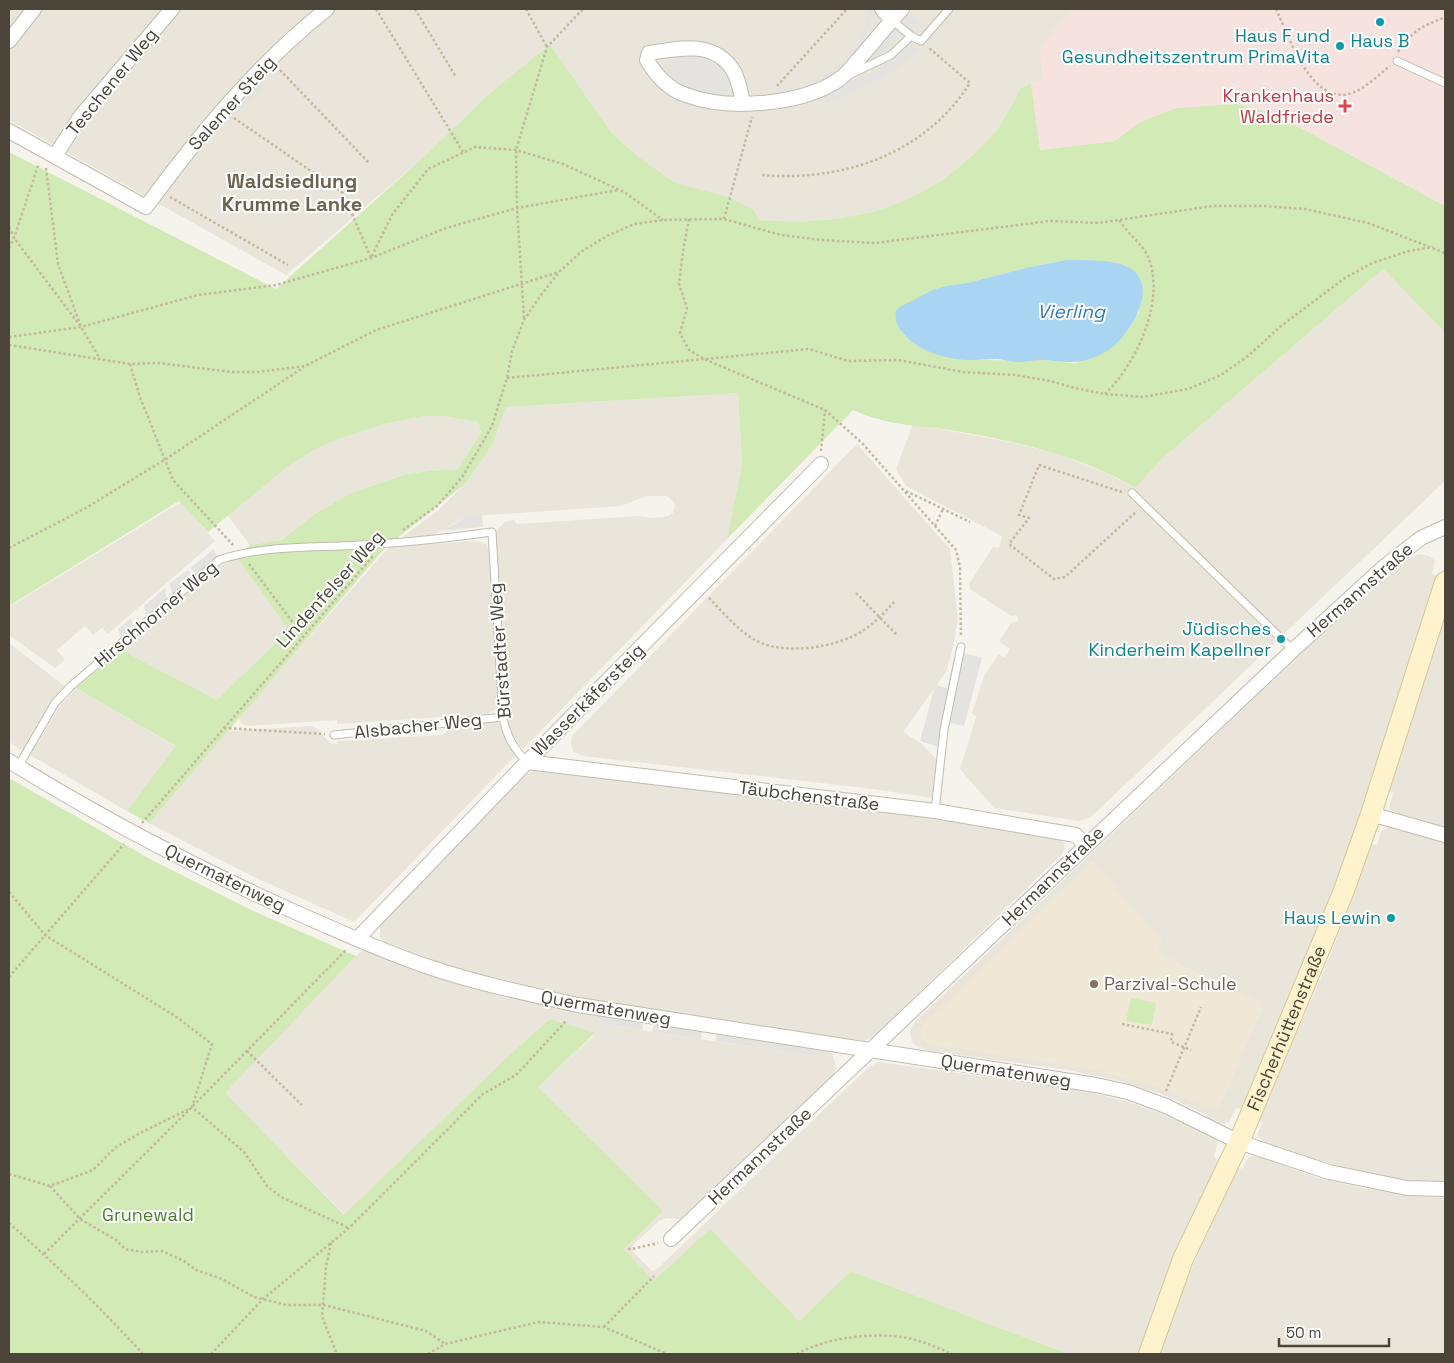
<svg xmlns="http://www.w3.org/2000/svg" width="1454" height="1363" font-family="'Space Grotesk',sans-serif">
	<rect width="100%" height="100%" fill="#f6f3ec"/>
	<path fill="#eae5da" d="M9 9H1073L1040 47 1044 82 1031 83 1021 88 999 128 972 156 943 180 909 199 873 212 835 219 797 222 757 220 675 183 636 155 611 132 551 46 488 95 428 153 286 275 9 120Z
		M1383 269 1445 332V481L1091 817 1079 821 994 808 960 769 976 717 972 713 984 676 999 654 1004 658 1010 649 999 641 1011 623 1019 621 1017 615 1011 616 970 589 969 584 993 547 999 548 1002 536 906 486 896 469 913 424 1010 442 1057 454 1106 473 1135 488 1163 458Z
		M738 393 742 464 727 539 523 749 515 740 508 725 495 536 498 529 505 522 514 520 517 524 638 516 652 518 664 517 668 516 673 513 675 507 674 502 667 496H647L621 506 474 516 462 519 431 536 400 539 437 511 466 483 492 445 506 407Z
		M424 416H443L478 422 481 432 458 469 429 471 407 474 351 493 316 513 282 540 250 545 227 515 287 467 314 450 341 438 384 424Z
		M857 444 950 549 958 619 953 648 946 672 903 732 922 744 938 761 932 798 873 789 583 756 574 752 571 745 572 736Z
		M181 502 215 541 108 634 102 628 93 635 85 626 57 650 65 660 55 668 9 635V607Z
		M476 541 486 544 489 553 499 701 495 710 486 714 337 724V720L247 726 241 723 239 717 389 547Z
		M1418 554 1429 556 1434 560 1435 562 1432 574 1437 575 1349 848 1319 929 1296 985 1241 1109 1236 1108 1229 1122 1218 1125 1210 1121 1205 1114 1166 1096 1120 1081 1068 1070 931 1051 917 1046 912 1042 910 1032 912 1026 915 1022 1315 640 1394 567Z
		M237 558 290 630 217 700 121 650 213 569Z
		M1445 613V827L1394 812 1389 808 1393 793 1388 791Z
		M9 643 67 688 24 752 9 742Z
		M76 688 177 747 127 811 30 755 61 704Z
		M496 721 500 725 504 736 513 749 518 753 354 922 254 877 148 823 227 731 311 726 317 729 330 743 337 745 338 741 442 735 445 733 454 724Z
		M535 770 877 810 1058 838 1064 843V850L1061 855 874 1036 864 1041 708 1018 558 995 512 986 415 956 383 942 380 936V925L523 776Z
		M1389 827 1445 842V1182L1416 1181 1361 1173 1282 1149 1263 1141 1258 1137V1133L1263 1122 1257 1120 1317 987 1352 901 1371 844 1377 845 1381 832Z
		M363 949 428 974 466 987 516 1000 592 1014 607 1025 813 1056 817 1055 819 1048 829 1051 833 1055 836 1067 833 1075 684 1218 679 1219 667 1218 659 1221 633 1245V1252L652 1271 657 1269 869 1067 878 1062 1079 1090 1126 1101 1160 1113 1212 1136 1218 1142 1214 1157 1219 1161 1140 1354H1068L851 1271 799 1321 710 1230 654 1282 624 1249 663 1211 538 1087 595 1034 550 1019 505 1059 345 1215 224 1093Z
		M1255 1155 1315 1177 1362 1188 1405 1195 1445 1198V1354H1160L1188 1277 1237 1167 1242 1169 1248 1158Z"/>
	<path fill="#efe8d6" d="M1092 861 1162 940 1157 951 1184 966 1265 1003 1222 1102 1217 1107 1207 1108 1156 1086 1092 1069 928 1044 921 1037 920 1030 923 1024Z"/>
	<path fill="#f6e3e0" d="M1073 9H1445V206L1273 113 1236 104 1176 108 1140 122 1115 141 1039 150 1031 83 1044 81 1040 47Z"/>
	<path fill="#d2eab5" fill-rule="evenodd" d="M551 46 611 132 636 155 675 183 728 197 754 210 758 220 797 222 835 219 873 212 909 199 943 180 972 156 999 128 1021 88 1031 83 1040 150 1115 141 1140 122 1176 108 1236 104 1273 113 1445 206V332L1383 269 1163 458 1135 488C1086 457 1007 439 950 430 926 426 900 426 878 419 869 417 861 413 853 410L727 539 742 464 738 393 506 407 492 445 466 483 385 548 149 823 127 811 176 746 76 688 121 650 217 700 289 630 237 558 250 545 282 540 316 513 351 493 407 474 429 471 458 469 481 432 478 422 443 416H424L384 424 341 438 314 450 287 467 208 532 179 501 9 606V152L276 289 428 153 488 95 547 47ZM1066 260 1098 261 1129 268 1137 274 1142 284V296L1138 314 1076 363C1064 363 1053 360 1041 360 1003 360 903 367 895 316L946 286 967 283 1030 267Z
		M9 778 150 859 251 910 356 956 225 1093 344 1215 505 1059 550 1019 595 1033 538 1087 663 1211 624 1249 654 1281 710 1229 799 1321 851 1271 1068 1354H9Z
		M1131 998 1156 1003 1152 1025 1126 1021Z"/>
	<path fill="#e5e3e0" d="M867 9H872V20L867 37 857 54 846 67 806 92 776 94 804 87 823 77 843 62 853 51 862 35 867 19Z
		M912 15 922 26 916 34 904 23Z
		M896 27 903 34 870 64 863 57Z
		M912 42 918 50 904 63 881 79 826 103 823 93 846 85 886 64Z
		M688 54 711 57 725 68 730 79V86L727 92 721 95 707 96 681 86 667 77 664 57Z
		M259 81 264 86 229 123 226 115Z
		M482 515 483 527 441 531 467 517Z
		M214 549 216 554 221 557 197 575 190 568Z
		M188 570 194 578 172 597 170 583Z
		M165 588 167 601 147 619 144 606Z
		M131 618 134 630 121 641 118 629Z
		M956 651 982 658 964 726 950 723 943 748 920 741 935 685 947 688Z
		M592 1014 644 1021 642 1030 607 1025Z
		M654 1023 702 1030 701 1039 652 1032Z
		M717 1032 819 1048 817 1055 813 1056 715 1041Z"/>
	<path fill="#a9d4f2" d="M1066 260C1082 260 1120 259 1133 270 1156 289 1133 327 1117 343 1111 349 1103 354 1095 357 1077 365 1061 361 1042 360 1034 360 1025 362 1016 362 1010 362 1003 359 997 359 987 359 977 360 967 360 945 359 915 350 902 332 897 326 894 319 896 311L900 307 933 290 946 286 967 283 1030 267Z"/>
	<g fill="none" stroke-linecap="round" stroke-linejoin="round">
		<g stroke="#c2bbae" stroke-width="9">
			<path id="lane" d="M892 20 911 36 921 41 949 9
				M1397 61 1445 83
				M851 74 891 55 911 36
				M1132 493 1293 650
				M334 735 503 717
				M18 767 55 703 71 686 219 560C263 545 313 548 359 545 404 543 448 538 492 532L503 717C506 735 513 748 527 762
				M935 811 944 730 961 647"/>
		</g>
		<g stroke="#c2bbae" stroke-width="16">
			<path id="street" d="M882 9 892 20
				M9 41 34 9
				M743 103C741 93 739 81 734 72 716 40 680 48 649 53L647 60C655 74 669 90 686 95 729 111 804 105 841 78 850 71 857 61 864 53 877 38 889 23 902 9
				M9 131 146 207C199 135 257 64 327 9
				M55 156 80 117 172 9
				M9 761C106 821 208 874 313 920 352 937 391 955 432 968 480 984 529 994 578 1005L1096 1085 1128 1092 1166 1106 1239 1142 1329 1172 1407 1188 1445 1189
				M527 762 935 811 1076 835 1085 845
				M1371 814 1445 835
				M357 939 527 762 821 464
				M671 1239 1293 650 1385 566 1421 538 1445 527"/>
		</g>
		<g stroke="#d6c79b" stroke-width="22">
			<g id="secondary">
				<path id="s1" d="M1149 1354 1183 1259 1239 1142 1343 893 1371 814 1445 582"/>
			</g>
		</g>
		<path stroke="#c4b79f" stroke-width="2.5" stroke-dasharray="2.5 2.5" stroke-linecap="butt" d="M376 9 463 152
			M415 9 456 77
			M526 9 547 47
			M1276 9C1289 36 1311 107 1352 93 1366 88 1378 75 1390 66
			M1398 52C1415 28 1420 28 1445 17
			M280 70 369 163
			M777 86 847 9
			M234 118 343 193 371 258 392 215 428 169 475 147 516 150 563 164 624 192 663 220
			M46 168 58 264 81 327
			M762 175C843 182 925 154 970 83L929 48
			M170 197 288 265
			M689 219 683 251 679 284 687 308 680 333 689 350 704 359 825 410 863 444 956 550 960 567 961 637
			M724 219 752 117
			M9 227 14 238 81 327 100 359
			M9 248 14 238 39 163
			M524 318 517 208 516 150 547 47 583 9
			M9 337 81 327 198 295 276 285 371 258 446 228 517 208 618 190
			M9 345 130 364 158 363 232 372H258L305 366 376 330 559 272
			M130 364 140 397 173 480 234 546
			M507 378 809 349 848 361 898 360 963 372 1015 375 1050 381 1075 388 1105 394 1143 397 1188 389 1221 375 1248 356 1281 326 1345 278 1372 263 1409 251 1433 247
			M1105 394C1135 365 1164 305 1150 262 1145 244 1127 235 1119 219
			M821 451 825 410
			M906 491 970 522
			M1122 492 1039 465 1019 515 1029 518 1009 544 1054 579 1065 577 1137 511
			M935 526 943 509
			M403 530 437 506 463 476 492 426 507 378 512 351 524 320 541 295 560 271 582 251 607 236 634 224 664 220 724 219 781 235 821 240 875 243 1050 221 1099 223 1212 206H1263L1305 209 1368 223 1445 253
			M9 548 84 509 166 459 304 367
			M249 564 303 636
			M856 593 898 636
			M709 598C723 612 739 632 757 641 786 656 839 647 864 630 876 622 886 611 895 601
			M224 728 325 734
			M142 823 374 555
			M9 892 45 935 178 1018 212 1044 192 1107 244 1152 267 1186 281 1197 349 1228
			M9 977 124 844
			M1122 1024 1172 1034 1171 1042 1191 1050
			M247 1051 302 1105
			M1166 1091 1201 1007
			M9 1174 50 1186 93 1170 116 1147 144 1131 189 1109
			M50 1186 80 1219 116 1240 125 1249 142 1252 162 1251 184 1261 196 1270 222 1279 254 1297 287 1305H324L426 1331 445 1344
			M9 1223C56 1265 101 1308 143 1354
			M331 1243 326 1267 322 1317 337 1354
			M628 1249H632L658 1243
			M44 1254 192 1107 346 950
			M604 1327 654 1276
			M211 1354 263 1299 349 1228 483 1094 516 1075 567 1020
			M428 1354 445 1344 538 1322 604 1327 667 1354
			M797 1354C827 1337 874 1332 908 1338 923 1341 938 1348 952 1354"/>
		<use href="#lane" stroke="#fff" stroke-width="7"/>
		<use href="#street" stroke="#fff" stroke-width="14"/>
		<use href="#secondary" stroke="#fff3cd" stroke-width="20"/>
	</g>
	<g fill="#0f9aa8" stroke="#fff" stroke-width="2">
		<circle cx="1380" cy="22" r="5"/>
		<circle cx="1340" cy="46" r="5"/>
		<circle cx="1281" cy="639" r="5"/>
		<circle cx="1391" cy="918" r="5"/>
	</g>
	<path fill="#e0444e" stroke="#fff" stroke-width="2" d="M1342.5 98.5h5v5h5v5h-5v5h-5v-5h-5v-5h5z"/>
	<circle fill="#8d6e63" stroke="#fff" stroke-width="2" cx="1094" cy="984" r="5"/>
	<g text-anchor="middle" stroke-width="4" stroke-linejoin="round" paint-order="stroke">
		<g font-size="18" fill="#0d838f" stroke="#fff" text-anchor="end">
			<text x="1330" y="42">Haus F und<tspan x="1330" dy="21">Gesundheitszentrum PrimaVita</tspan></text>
			<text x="1380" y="47" text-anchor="middle">Haus B</text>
			<text x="1271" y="635">Jüdisches<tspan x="1271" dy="21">Kinderheim Kapellner</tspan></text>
			<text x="1381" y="924">Haus Lewin</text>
		</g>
		<g font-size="18" fill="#4b4439" stroke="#fff">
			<text transform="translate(112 82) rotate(-51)" y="6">Teschener Weg</text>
			<text transform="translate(232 103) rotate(-48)" y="6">Salemer Steig</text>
			<text transform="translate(330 589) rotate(-48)" y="6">Lindenfelser Weg</text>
			<text transform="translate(1360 590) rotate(-41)" y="6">Hermannstraße</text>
			<text transform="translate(156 614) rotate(-40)" y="6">Hirschhorner Weg</text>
			<text transform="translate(500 651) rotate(-94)" y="6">Bürstadter Weg</text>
			<text transform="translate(588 700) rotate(-45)" y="6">Wasserkäfersteig</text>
			<text transform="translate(418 726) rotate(-6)" y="6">Alsbacher Weg</text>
			<text transform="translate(809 796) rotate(7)" y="6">Täubchenstraße</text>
			<text transform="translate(1053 876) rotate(-44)" y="6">Hermannstraße</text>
			<text transform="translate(225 878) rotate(26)" y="6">Quermatenweg</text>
			<text transform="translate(606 1008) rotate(10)" y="6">Quermatenweg</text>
			<text dy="6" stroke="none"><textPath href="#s1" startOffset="354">Fischerhüttenstraße</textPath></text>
			<text transform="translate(1006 1071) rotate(9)" y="6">Quermatenweg</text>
			<text transform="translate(760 1156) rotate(-43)" y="6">Hermannstraße</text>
		</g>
		<g font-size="18" fill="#be3a42" stroke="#fff" text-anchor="end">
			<text x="1334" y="102">Krankenhaus<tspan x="1334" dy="21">Waldfriede</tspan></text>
		</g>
		<g font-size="18" fill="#785e54" stroke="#fff" text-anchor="start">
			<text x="1104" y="990">Parzival-Schule</text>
		</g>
		<g font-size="18" fill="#4a7f2a" stroke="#fff">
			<text x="148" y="1221">Grunewald</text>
		</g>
		<g font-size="19" font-style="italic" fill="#2e7ab2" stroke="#fff">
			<text x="1071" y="318">Vierling</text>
		</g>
		<g font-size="20" font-weight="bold" fill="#6e6250" stroke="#fff">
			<text x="292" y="188">Waldsiedlung<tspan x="292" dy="23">Krumme Lanke</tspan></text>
		</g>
	</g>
	<rect width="1454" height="1363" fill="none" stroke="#4b4439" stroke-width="20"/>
	<path d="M1279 1338v8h110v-8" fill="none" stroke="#4b4439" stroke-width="2.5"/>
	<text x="1286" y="1338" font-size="15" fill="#4b4439" stroke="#ffffff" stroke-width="4" paint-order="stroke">50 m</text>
</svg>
